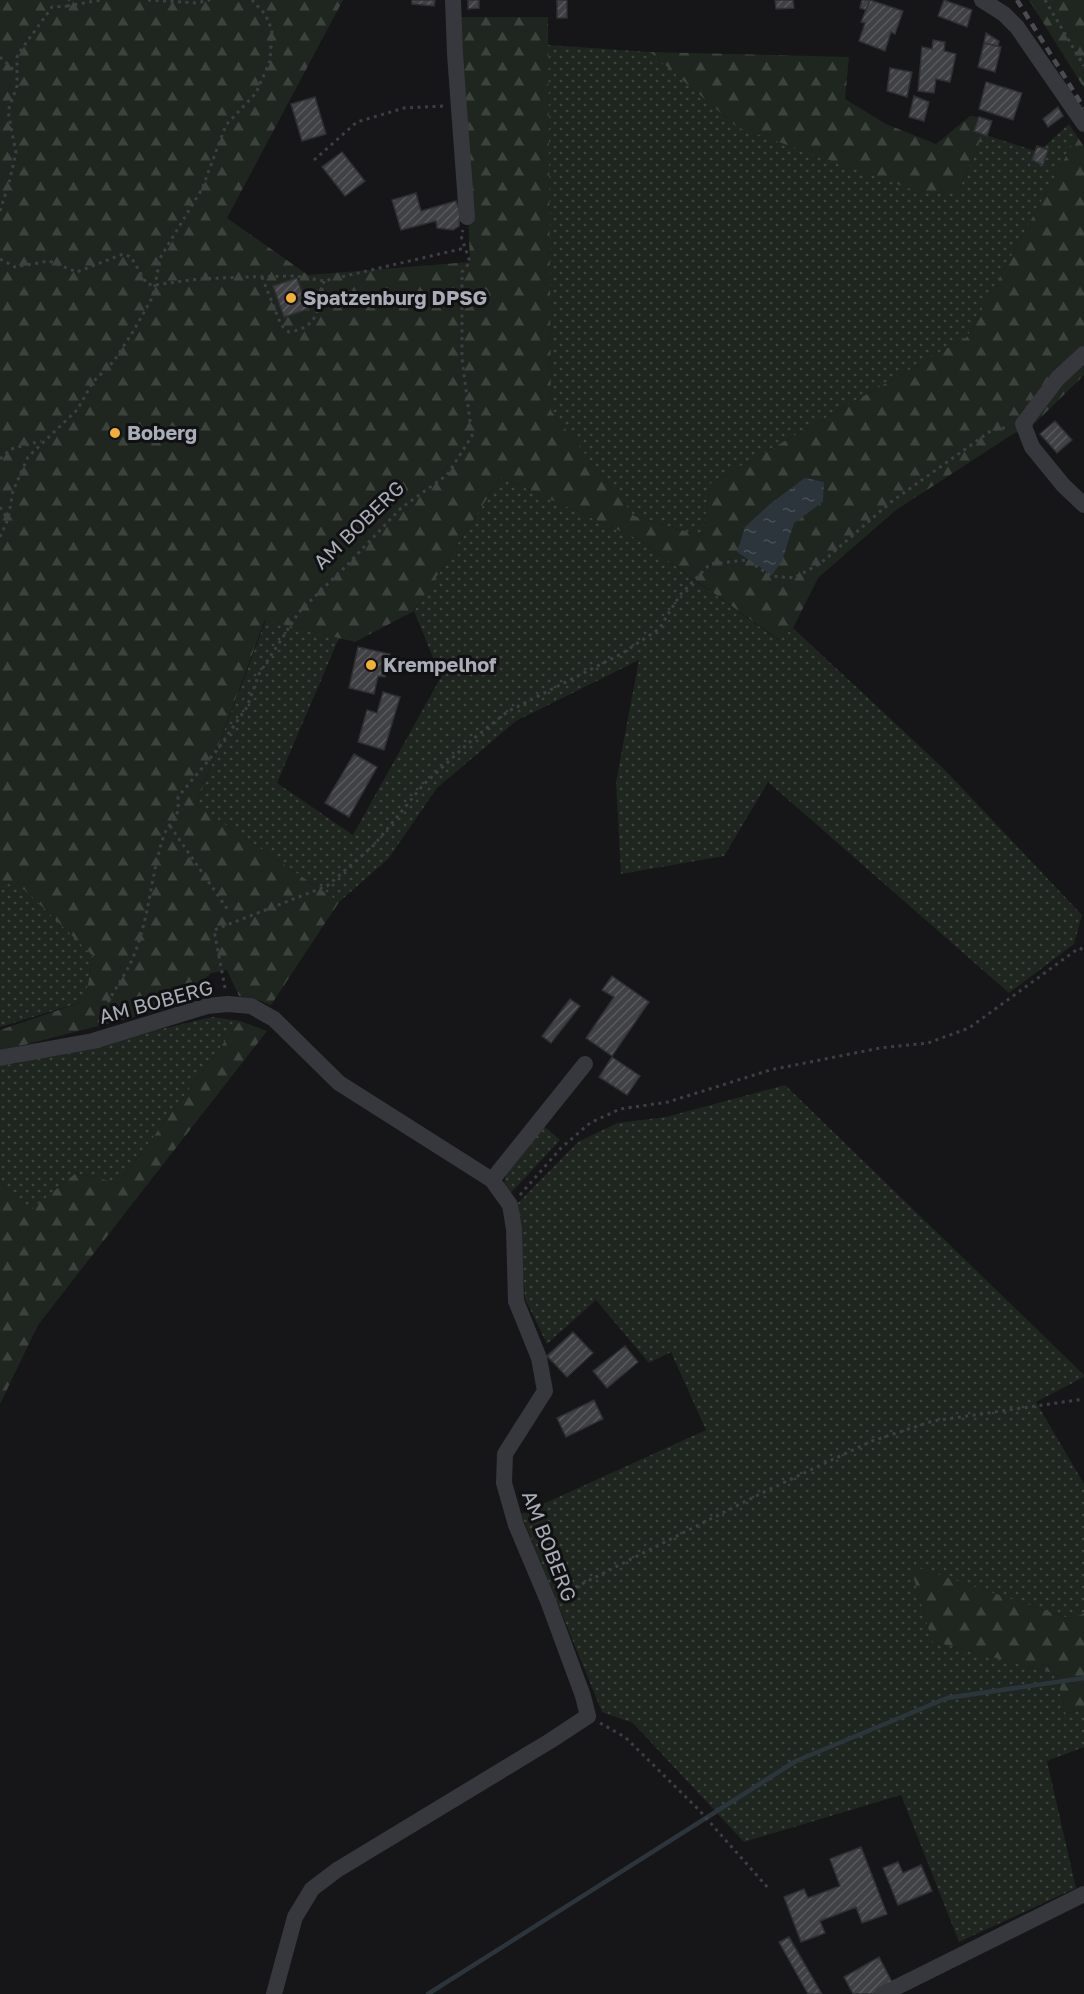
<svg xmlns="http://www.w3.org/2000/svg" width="1084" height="1994" font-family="'Golos Text',sans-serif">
	<defs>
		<pattern id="grass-dots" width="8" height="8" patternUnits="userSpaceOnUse" patternTransform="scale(1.5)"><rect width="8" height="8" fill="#1e261f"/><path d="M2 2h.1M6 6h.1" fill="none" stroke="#3c433d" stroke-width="1.8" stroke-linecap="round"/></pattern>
		<pattern id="forest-firs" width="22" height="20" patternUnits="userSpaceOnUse" patternTransform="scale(1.5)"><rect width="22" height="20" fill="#1e261f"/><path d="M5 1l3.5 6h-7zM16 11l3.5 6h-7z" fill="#3c433d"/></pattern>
		<pattern id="water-ripples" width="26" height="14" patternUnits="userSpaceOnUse" patternTransform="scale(1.5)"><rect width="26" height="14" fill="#2c353c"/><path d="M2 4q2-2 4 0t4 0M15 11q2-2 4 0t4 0" fill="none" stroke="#485056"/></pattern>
		<pattern id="building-hatch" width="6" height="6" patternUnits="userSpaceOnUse" patternTransform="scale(1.5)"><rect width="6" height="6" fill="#404145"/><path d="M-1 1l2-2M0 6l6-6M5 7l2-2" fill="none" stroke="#595a5e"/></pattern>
	</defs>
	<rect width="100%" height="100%" fill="#161618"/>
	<path fill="url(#grass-dots)" d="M548 45 650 52 737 127 959 190 983 134 1038 152 1069 124 1077 136 967 337 711 483 702 536 634 516 551 411Z
		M501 477 638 539 778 640 793 628 943 768 1082 915 1074 944 1009 993 768 782 724 856 621 874 616 782 639 660 516 721 437 788 388 859 339 902 196 805 266 620 339 638 277 783 353 835 441 677 414 611Z
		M0 881 25 889 93 956 85 1001 0 1027Z
		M212 1017 240 1021 119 1183 76 1173 31 1211 0 1181V1065L14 1064Z
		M785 1085 1084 1375V1377L1036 1402 1084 1484V1613L1071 1619 911 1566 932 1641 1056 1674 1066 1714 1084 1709V1747L1047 1761 1076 1888 959 1942 901 1795 744 1842 633 1723 602 1712 521 1514 706 1430 671 1352 649 1363 596 1300 547 1344 525 1299 518 1203 578 1142 617 1123 666 1117Z
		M543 1125 560 1140 509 1195 504 1186 506 1168Z"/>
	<path fill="url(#forest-firs)" fill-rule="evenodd" d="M0 0H343L227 218 308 275 470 262 460 17H548L551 411 634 516 702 536 711 483 967 337 1077 136 1084 147V375L1031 427 1013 434 896 510 818 578 793 628 779 640 638 539 501 477 414 611 355 642 265 620 196 805 339 902 271 1005 253 998 239 996 227 970 211 973 177 1006 0 1051V1030L85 1001 93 956 25 890 0 881ZM823 482V502L794 523Z
		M1029 0H1084V88Z
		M650 52 849 57 845 99 886 124 936 144 970 116 979 117 974 130 983 134 959 190 922 193 737 127Z
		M240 1021 267 1031 38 1325 0 1404V1181L31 1210 76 1173 119 1183Z
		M910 1565 1071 1619 1084 1613V1709L1066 1714 1056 1674 932 1641Z"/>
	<path fill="url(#water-ripples)" d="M805 478 824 482 823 502 794 523 782 561 772 575 737 552 745 527 770 504Z"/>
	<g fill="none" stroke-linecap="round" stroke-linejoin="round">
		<path stroke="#2c353c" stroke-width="4.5" d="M428 1994 796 1761 947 1698 1084 1678"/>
	</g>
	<path fill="url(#building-hatch)" stroke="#303034" stroke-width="1.5" d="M412 0H435L434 6 412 4Z
		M468 0H479V8L468 9Z
		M557 0H567V18H557Z
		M775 0H793L794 8 776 9Z
		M862 0H870L866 10 860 8Z
		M870 0 903 11 895 34 891 32 885 51 859 41 865 23 861 22Z
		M944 0 972 10 967 27 938 16Z
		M986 33 999 41 998 46 984 43Z
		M933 40 945 42 944 51 956 54 950 82 936 79 934 93 918 91 922 47 932 49Z
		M984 43 1001 47 995 72 978 67Z
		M890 68 912 72 907 97 887 91Z
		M986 82 1022 93 1013 120 979 109Z
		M914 96 929 102 924 121 909 117Z
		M315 97 326 134 302 141 291 104Z
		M1058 107 1063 116 1048 127 1043 119Z
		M979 117 992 121 987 136 974 131Z
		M1037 146 1048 150 1043 165 1032 160Z
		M342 152 365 181 345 196 322 167Z
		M416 193 421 211 456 201 460 212 459 226 453 230 437 228 436 221 401 230 392 200Z
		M297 278 308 309 284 317 273 286Z
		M1055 421 1072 440 1057 453 1040 434Z
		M358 647 390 654 385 677 378 676 374 694 349 688Z
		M383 692 400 697 384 750 358 742 367 710 377 713Z
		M354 754 377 767 349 817 325 803Z
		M612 976 649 1002 612 1056 586 1038 614 997 602 990Z
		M570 999 580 1006 551 1043 542 1036Z
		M612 1057 640 1076 627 1095 599 1077Z
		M573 1332 593 1353 567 1377 547 1356Z
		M625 1346 638 1362 607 1388 593 1371Z
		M594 1400 603 1419 566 1437 557 1418Z
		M861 1847 887 1914 862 1923 856 1907 820 1921 825 1933 801 1942 784 1897 804 1889 808 1898 840 1886 830 1859Z
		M898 1862 903 1873 921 1865 932 1891 898 1905 883 1868Z
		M789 1937 822 1994H808L779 1942Z
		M879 1957 893 1984 874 1994H853L844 1977Z"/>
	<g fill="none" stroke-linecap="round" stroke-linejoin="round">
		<path stroke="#3d3f44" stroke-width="3" stroke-dasharray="3 4.5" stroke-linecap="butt" d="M148 0 196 3 210 0
			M1045 0 1084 66
			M67 6 101 0
			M0 57 16 72
			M314 160 357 122 404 108 443 106
			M0 211 9 183 16 153 8 111 17 86V57L21 50 52 7 67 6 69 0
			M0 259 15 267 49 261 77 272 123 254 131 257 147 284 155 285 198 279 246 277 296 276 324 281 465 248
			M262 277 281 325 289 332C320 327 318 308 324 281
			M0 459 11 449 41 441
			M0 507 7 518
			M0 537 8 519 13 491 28 457 77 410 93 382 114 361 134 330 153 296 160 258 202 189 226 125 256 93 270 61 272 30 265 14 252 0
			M170 826 228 910
			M225 988 214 930 327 886 374 845 424 784 473 739 507 712 621 654 659 629 680 595 710 564 747 560 771 576 794 578 821 563 891 502 992 430 1009 427
			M99 1023C106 1000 121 983 131 962 149 923 150 879 163 838 170 817 180 824 178 797L218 749 247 707 259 674 299 612 348 564 401 508 447 475 472 436 462 359V272L470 262 461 236 463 230
			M520 1195 561 1148 590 1123 620 1109 668 1102 770 1070 880 1048 928 1043 969 1028 1079 948 1084 950
			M562 1594 766 1491 872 1441 933 1421 1084 1399
			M600 1723 625 1737 699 1810 768 1888"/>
		<path stroke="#37383d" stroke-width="16" d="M453 0 455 54 467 217
			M982 0 1004 14 1017 27 1084 124
			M1084 354 1058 378 1023 424 1032 447 1063 485 1084 505
			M0 1058 93 1041 207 1006 228 1004 251 1006 274 1019 339 1083 492 1180 510 1205 514 1229 516 1301 539 1358 545 1391 505 1454 504 1483 516 1525 548 1601 583 1696 588 1716 550 1741 337 1870 312 1889 295 1917 274 1994
			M492 1180 585 1064
			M883 1994 1084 1894"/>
		<path stroke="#4a4c52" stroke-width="4.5" stroke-dasharray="8 6" stroke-linecap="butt" d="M1017 0 1084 108"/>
	</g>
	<g fill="#f2b134" stroke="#111113" stroke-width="2">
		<circle cx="291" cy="298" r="6"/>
		<circle cx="115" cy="433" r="6"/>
		<circle cx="371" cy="665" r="6"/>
	</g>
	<g text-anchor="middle" stroke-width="6" stroke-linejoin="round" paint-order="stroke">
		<g font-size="20" font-weight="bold" fill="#a8adb8" stroke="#111113" text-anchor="start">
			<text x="303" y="305">Spatzenburg DPSG</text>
			<text x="127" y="440">Boberg</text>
			<text x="383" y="672">Krempelhof</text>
		</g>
		<g font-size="20" fill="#a8adb8" stroke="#111113">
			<text transform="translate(359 525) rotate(-44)" y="7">AM BOBERG</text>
			<text transform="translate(156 1002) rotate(-15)" y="7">AM BOBERG</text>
			<text transform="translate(549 1546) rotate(69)" y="7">AM BOBERG</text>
		</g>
	</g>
</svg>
